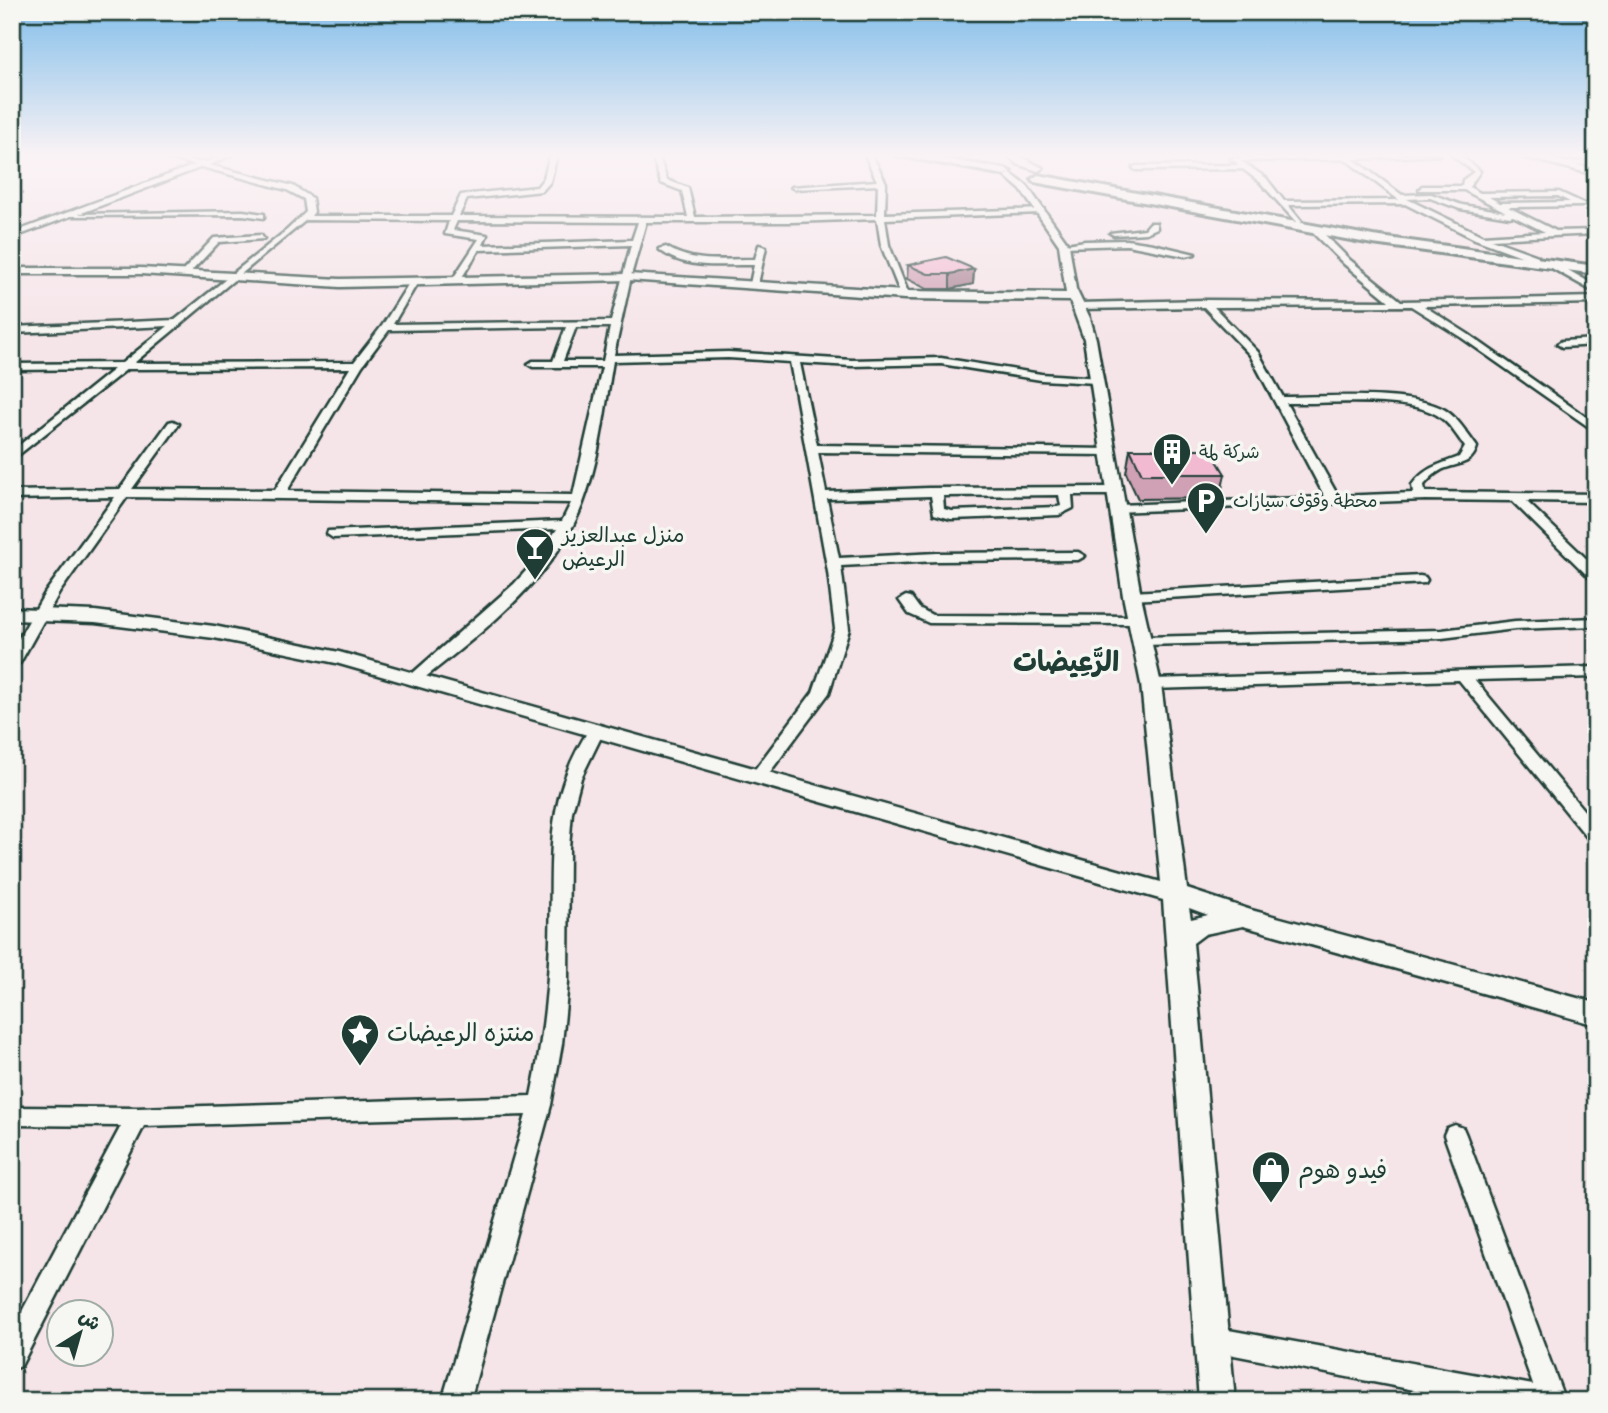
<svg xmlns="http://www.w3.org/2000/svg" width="1608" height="1413" font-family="'Balsamiq Sans','Playpen Sans Arabic',sans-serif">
	<rect width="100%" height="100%" fill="#f5e4e8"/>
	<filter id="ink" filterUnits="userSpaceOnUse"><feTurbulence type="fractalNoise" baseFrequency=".0143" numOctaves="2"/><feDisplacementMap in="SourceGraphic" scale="14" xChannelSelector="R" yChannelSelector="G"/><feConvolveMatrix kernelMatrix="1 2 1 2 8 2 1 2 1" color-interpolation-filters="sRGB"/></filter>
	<g filter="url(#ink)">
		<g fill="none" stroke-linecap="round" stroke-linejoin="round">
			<g stroke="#1f3d34" stroke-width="5">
				<path id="minor" d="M160 155C174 155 186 161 199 162 210 163 221 155 232 155L209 165 293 186 312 198 314 212 311 216H451L461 195 537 187 544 178 550 155H557L550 182 542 191 467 199 459 216 688 217 682 191 661 183 652 155H658L667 180 688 188 695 217 877 215 878 185 795 189 791 187 877 181 865 155H872L886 183 885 214 1044 209 1041 213 885 219 889 245 909 295 905 298 901 295 881 245 877 219 792 222H646L632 272 614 355 728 352 852 360 941 358 1041 374 1100 378 1101 380 1096 383 1041 380 941 364 852 366 800 363 817 445 1109 449 1115 452 1109 455 818 452 826 492 928 488 1115 487 1121 491 1115 495H1072L1073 508 1059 515 951 519 934 514 931 496 827 499 839 558 937 553 1078 552 1085 556 1078 560 937 561 841 566 849 629 829 693 764 780 758 781 750 776 813 692 835 629 828 572 790 362 728 358 613 361C605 407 600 458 583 503 555 578 480 634 418 683H408L405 680 514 584 533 563 557 529 333 538 327 534 328 531 562 521 571 503 127 497 59 593 20 663 12 667V650L45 593 115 497 12 499V491L120 489 169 422 173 421 179 424 132 489 275 490 350 368 127 369 12 460V451L114 369 12 370V364L122 363 168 326 12 333V327L175 320 287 230 306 212 304 199 287 190 202 167 79 214 243 211 264 214V218L243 215 71 216 12 238V233L195 165ZM306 220 449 221 445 234 479 239 452 280 456 283 459 282 479 250 631 245 611 321 393 324 418 282 414 279 411 280 382 326 354 362 134 363ZM457 221 638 222 632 240 483 245 487 235 453 230ZM566 327 553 361H533L528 364 533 367H602L573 495 287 491 362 366 389 330ZM576 327H610L603 361H563ZM1059 495 1061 506 1057 507 952 511 944 509 943 496Z
					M1312 155H1440L1353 159 1402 195 1431 194 1462 205 1506 212 1464 190H1419L1422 186H1462L1463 180 1474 172 1452 155H1460L1480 171 1469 187 1480 193 1559 192 1585 204 1581 206 1508 207 1556 231 1596 230V234L1491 239 1538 256V260L1535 261 1475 239 1405 204 1288 205 1302 222 1298 224 1260 182 1243 169 1136 170 1133 168 1136 166 1238 165 1235 161 1231 160V158ZM1345 159 1399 200 1284 201 1266 178 1241 161ZM1558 196 1570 202 1500 203 1489 197ZM1430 198 1460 209 1510 217 1513 216 1545 232 1483 236 1407 199Z
					M1596 161V165L1561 164 1564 162Z
					M1150 223H1156L1157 228 1146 233 1114 235 1110 233 1145 229Z
					M1313 229H1319L1350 260 1401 301 1596 297V303L1424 306 1468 334 1596 424V432L1462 338 1411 306 1214 307 1258 352 1283 397C1323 397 1411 390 1445 410 1458 418 1468 435 1477 447 1472 464 1460 463 1446 468 1437 471 1430 478 1424 485L1425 492 1596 494V502L1526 501 1596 568V580L1591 579 1512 501 1425 500 1114 512 1112 509 1118 505 1325 497 1250 355 1204 307 1078 309 1073 306 1078 303 1205 300 1389 301 1344 264 1313 233ZM1286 403C1323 404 1407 396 1437 415 1449 422 1457 436 1465 447L1459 457C1439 465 1425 467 1412 485L1413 493 1338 496Z
					M261 235 264 239 219 242 188 275 181 273 214 238Z
					M1127 240 1153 244 1195 254 1185 256 1127 245 1064 247 1060 245 1085 241Z
					M759 245 766 247 758 284 754 287 750 284 754 265C723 264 684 271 659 249L666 247C693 264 725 259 755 259Z
					M1548 262H1554L1596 286V293L1548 266Z
					M1596 339V345L1562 347 1557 344 1562 341Z
					M1420 576 1425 577 1427 580 1425 583 1132 600 1125 596 1132 592Z
					M906 596 911 597 919 608 932 615 1138 616 1145 620 1138 624 929 623 909 614 899 600Z
					M1596 618V626L1515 629 1442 638 1142 645 1135 641 1142 637 1442 630 1515 621Z
					M1596 667V677L1475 680 1596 825V843L1590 841 1459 680 1151 689 1143 684 1151 679Z
					M596 726 604 731 581 778 572 812 569 848 568 982 562 1044 551 1105 470 1401H442L526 1115 144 1126 21 1366 12 1370V1330L121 1126 12 1125V1107L137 1108 531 1096C542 1045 548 993 550 941 553 859 542 801 590 728Z
					M1455 1125 1463 1128 1466 1135 1565 1401H1471L1203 1349 1199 1340 1203 1331 1212 1327 1533 1385 1444 1135 1447 1128Z"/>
			</g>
			<g stroke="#1f3d34" stroke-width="5">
				<path id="tertiary" d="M1008 155H1017L1043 168 1038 171 1017 164Z
					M1515 155H1533L1596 169V175Z
					M1010 173 1027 186 1069 245 1076 289 1090 318 1096 339 1141 596 1161 684 1187 889 1251 910 1596 1003V1025L1243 926 1205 934 1193 943 1235 1401H1199L1163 900 336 663 214 638 95 623 12 620V608L95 611 214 626 339 652 1161 882 1141 684 1123 596 1084 339 1070 301 905 299 628 280 340 287 141 274H12V268H141L340 279 628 274 905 291 1066 293 1059 245 1021 190 1005 176ZM1189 908 1208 915 1191 919Z"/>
			</g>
			<g stroke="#1f3d34" stroke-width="6">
				<path id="primary" d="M895 155H923L1005 169 1011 172 1005 175Z
					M1038 175 1373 236 1596 266V274L1373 244 1034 182 1032 179Z"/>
			</g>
			<use href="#minor" fill="#f6f6f2" fill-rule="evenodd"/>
			<use href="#tertiary" fill="#f6f6f2" fill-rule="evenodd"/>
			<use href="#primary" fill="#f6f6f2" fill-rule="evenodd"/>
		</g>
		<path fill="#d0a0b4" stroke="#1f3d34" stroke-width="2" d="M908 265 974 269 973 284 950 289H927L907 279Z
			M1130 449 1225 474 1220 498 1138 499 1126 473Z"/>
		<path fill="#a98292" stroke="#1f3d34" stroke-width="2" d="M974 269 973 284 950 289V274Z"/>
		<path fill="#f2bad1" stroke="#1f3d34" stroke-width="2" d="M946 257 974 269 950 274H928L908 265Z
			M1130 449H1210L1225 474H1142Z"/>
	</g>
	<linearGradient id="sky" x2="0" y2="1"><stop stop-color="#83beea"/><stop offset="0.44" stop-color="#faf3f5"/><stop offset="1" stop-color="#faf3f5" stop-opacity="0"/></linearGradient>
	<rect width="1608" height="353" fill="url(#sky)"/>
	<defs>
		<g id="building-pin" transform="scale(2.0125)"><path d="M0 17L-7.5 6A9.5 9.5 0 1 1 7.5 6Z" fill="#1f3d34" stroke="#f6f6f2"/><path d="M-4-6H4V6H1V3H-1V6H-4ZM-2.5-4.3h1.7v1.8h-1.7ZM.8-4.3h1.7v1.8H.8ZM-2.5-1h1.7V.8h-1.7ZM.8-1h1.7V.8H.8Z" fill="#fff"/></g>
		<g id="parking-pin" transform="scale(2.0125)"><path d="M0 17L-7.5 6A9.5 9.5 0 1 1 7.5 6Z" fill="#1f3d34" stroke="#f6f6f2"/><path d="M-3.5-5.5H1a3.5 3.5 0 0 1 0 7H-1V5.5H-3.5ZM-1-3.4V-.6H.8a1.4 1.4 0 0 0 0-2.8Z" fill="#fff"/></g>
		<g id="bar-pin" transform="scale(2.0125)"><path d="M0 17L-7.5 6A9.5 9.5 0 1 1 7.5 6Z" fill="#1f3d34" stroke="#f6f6f2"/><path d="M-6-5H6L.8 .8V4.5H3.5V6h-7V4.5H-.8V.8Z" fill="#fff"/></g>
		<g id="sight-pin" transform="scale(2.0125)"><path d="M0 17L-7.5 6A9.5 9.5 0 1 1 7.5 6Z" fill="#1f3d34" stroke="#f6f6f2"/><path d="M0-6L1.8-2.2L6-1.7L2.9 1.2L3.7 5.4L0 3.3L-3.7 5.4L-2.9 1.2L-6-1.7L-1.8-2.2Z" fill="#fff"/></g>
		<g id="shop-pin" transform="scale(2.0125)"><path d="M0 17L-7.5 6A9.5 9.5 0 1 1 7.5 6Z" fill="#1f3d34" stroke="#f6f6f2"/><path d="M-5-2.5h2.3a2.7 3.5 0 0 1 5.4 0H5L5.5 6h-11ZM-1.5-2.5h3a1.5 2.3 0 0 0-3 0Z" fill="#fff"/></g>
	</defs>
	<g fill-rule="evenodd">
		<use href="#building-pin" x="1172" y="452"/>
		<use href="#parking-pin" x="1206" y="501"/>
		<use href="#bar-pin" x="535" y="547"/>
		<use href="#sight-pin" x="360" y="1033"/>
		<use href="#shop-pin" x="1271" y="1170"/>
	</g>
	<g text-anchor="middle" stroke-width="7" stroke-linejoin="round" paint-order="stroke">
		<g font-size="18" fill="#1f3d34" stroke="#f6f6f2" text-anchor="start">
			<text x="1199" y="458">شركة لمة</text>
			<text x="1233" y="507">محطة وقوف سيارات</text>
		</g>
		<g font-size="21" fill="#1f3d34" stroke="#f6f6f2" text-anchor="start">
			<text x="562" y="542">منزل عبدالعزيز<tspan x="562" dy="24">الرعيض</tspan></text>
		</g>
		<g font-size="24" fill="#1f3d34" stroke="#f6f6f2" text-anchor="start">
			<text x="387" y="1041">منتزه الرعيضات</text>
			<text x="1298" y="1178">فيدو هوم</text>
		</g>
		<g font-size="28" font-weight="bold" fill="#1f3d34" stroke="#f6f6f2">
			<text x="1066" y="671">الرَّعِيضات</text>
		</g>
	</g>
	<rect width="1608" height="1413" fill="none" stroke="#f6f6f2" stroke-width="42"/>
	<rect x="21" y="21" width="1566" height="1371" fill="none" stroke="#1f3d34" stroke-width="2.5" filter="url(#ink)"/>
	<g transform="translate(80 1333) rotate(37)"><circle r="33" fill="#f6f6f2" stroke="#a0aca6" stroke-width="2"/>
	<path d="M0-5L12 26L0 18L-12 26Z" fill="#1f3d34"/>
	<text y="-10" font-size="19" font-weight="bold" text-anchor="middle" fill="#1f3d34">ش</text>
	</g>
</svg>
